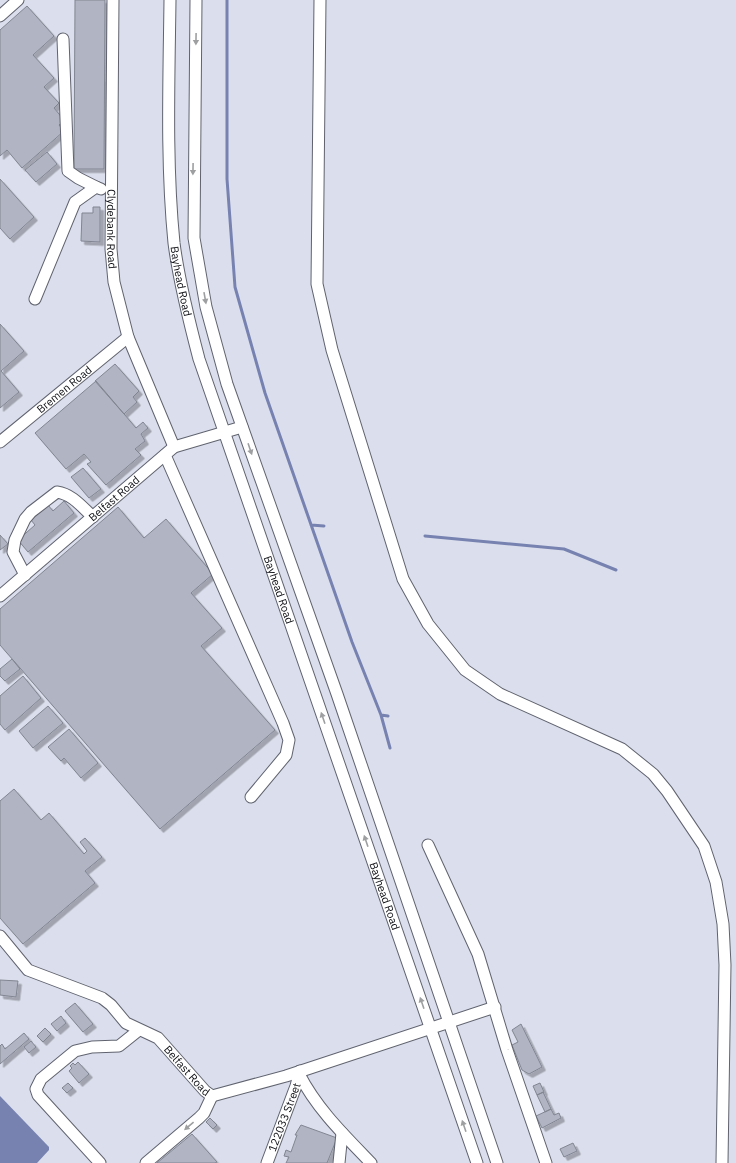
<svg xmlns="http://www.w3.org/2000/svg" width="736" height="1163" font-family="'IBM Plex Sans',sans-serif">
	<defs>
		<filter id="shadow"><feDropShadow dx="3.5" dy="3.5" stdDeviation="0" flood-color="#0004"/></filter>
	</defs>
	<rect width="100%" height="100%" fill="#dbdfed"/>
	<path fill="#7782b1" d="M0 1096 49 1147V1150L37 1163H0Z"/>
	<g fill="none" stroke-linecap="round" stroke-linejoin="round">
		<path stroke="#7782b1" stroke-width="3" d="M227 0V179L235 287 265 393 352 642 381 715 390 748
			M311 525 324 526
			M425 536 564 549 616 570
			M381 715 388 716"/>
	</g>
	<path fill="#b1b5c3" stroke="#818592" filter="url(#shadow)" d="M75 0H105L104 169H74Z
		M27 6 54 36 33 55 54 78 44 87 59 103 54 108 64 120 59 125 64 131 22 168 7 150 0 156V30Z
		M47 152 57 164 36 182 25 170Z
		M0 179 34 217 10 239 0 228Z
		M93 207H100V242L81 241 82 213H93Z
		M0 324 24 351 1 371 19 392 0 408Z
		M115 364 139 391 133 397 137 402 124 414 95 381Z
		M96 381 136 428 143 422 148 428 141 434 145 441 135 449 141 455 106 485 87 464 91 462 84 454 66 469 35 433Z
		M83 468 101 489 89 498 71 477Z
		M64 501 74 513 28 552 18 540 35 525 31 520 48 505 53 511Z
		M118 507 144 538 166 519 213 574 191 593 222 628 201 646 275 730 160 829 0 645V609Z
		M0 535 8 544 0 550Z
		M12 659 20 669 5 681 0 676V669Z
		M23 676 41 698 5 730 0 724V696Z
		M48 706 63 723 33 748 19 731Z
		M69 729 98 763 81 778 64 758 61 761 48 747Z
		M14 789 41 820 49 813 84 854 87 851 80 842 85 838 102 857 85 871 95 883 23 944 0 918V801Z
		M0 980 18 981 16 997 0 995Z
		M75 1003 93 1024 83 1032 65 1011Z
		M61 1016 66 1023 57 1031 51 1024Z
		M521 1024 542 1067 529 1074 522 1070 512 1045 518 1042 512 1030Z
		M45 1028 51 1034 43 1042 37 1036Z
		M24 1033 29 1039 0 1064V1046L2 1044 5 1049Z
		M31 1041 36 1047 29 1053 24 1047Z
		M78 1062 89 1074 79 1083 69 1071 72 1068 70 1066 73 1063 75 1065Z
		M68 1083 73 1088 67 1093 62 1088Z
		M540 1083 544 1092 537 1095 533 1086Z
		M543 1092 551 1109 545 1112 537 1095Z
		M551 1109 554 1115 559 1113 561 1118 542 1128 536 1116Z
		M210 1118 217 1125 213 1129 206 1122Z
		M301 1125 337 1138 327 1163H286L289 1157 284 1156 286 1150 291 1152 297 1135H295Z
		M192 1134 217 1162 215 1163H157Z
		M573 1143 577 1151 564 1157 560 1149Z"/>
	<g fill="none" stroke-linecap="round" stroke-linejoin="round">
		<g stroke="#60636f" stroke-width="13">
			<g id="minor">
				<path id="s1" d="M113 0 111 249 114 282 128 337 174 447"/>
				<path id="s2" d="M170 0C169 81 166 163 174 243 179 282 189 321 199 359L477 1163"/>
				<path d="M196 0 194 238 206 307 227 384 337 694 497 1163"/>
				<path d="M320 0 317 284 332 350 403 579 428 624 465 670 500 694 622 749 653 774 667 791 704 846 716 882 723 924 725 965 722 1163"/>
				<path d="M0 16 18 0"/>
				<path d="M63 39 68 171 78 178 96 187"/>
				<path d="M35 299 75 202 96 187 101 189"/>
				<path id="s3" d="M0 442 128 337"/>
				<path d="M165 455 283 723 289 740 286 755 251 797"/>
				<path d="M25 575 13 552 15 540 25 519 31 512 57 492C72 494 82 507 93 517"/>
				<path id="s4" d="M0 596 174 447 242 427"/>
				<path d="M428 845 478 954 507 1050 546 1163"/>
				<path id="s5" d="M0 936 28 970 102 998 111 1005 126 1023 158 1038 205 1091 212 1096 286 1076 495 1007"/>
				<path d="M299 1074C317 1109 344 1135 371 1163"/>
				<path d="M100 1163 38 1095 36 1089 41 1079 75 1051 92 1047 119 1046 139 1030"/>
				<path d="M146 1163 199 1118 204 1113 212 1096"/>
				<path id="s6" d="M267 1163 296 1086 300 1071"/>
				<path d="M339 1163 342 1133"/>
			</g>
		</g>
		<use href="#minor" stroke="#fff" stroke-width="11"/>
	</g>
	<defs><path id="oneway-solid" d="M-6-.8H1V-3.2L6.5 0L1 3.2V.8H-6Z"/></defs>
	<g fill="#9e9fa1">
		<use href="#oneway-solid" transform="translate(196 39) rotate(91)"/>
		<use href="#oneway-solid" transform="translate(193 169) rotate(91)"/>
		<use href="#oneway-solid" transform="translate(205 298) rotate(80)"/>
		<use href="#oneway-solid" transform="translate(250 449) rotate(71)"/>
		<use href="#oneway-solid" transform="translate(323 718) rotate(-109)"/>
		<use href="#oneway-solid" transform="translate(366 841) rotate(-109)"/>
		<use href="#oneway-solid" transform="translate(422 1003) rotate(-109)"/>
		<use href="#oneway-solid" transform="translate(189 1126) rotate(140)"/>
		<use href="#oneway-solid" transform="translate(464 1126) rotate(-109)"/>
	</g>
	<g text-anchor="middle" stroke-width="3" stroke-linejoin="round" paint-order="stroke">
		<g font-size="11" fill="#0d0e13" stroke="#fff">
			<text dy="4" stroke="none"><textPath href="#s1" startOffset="229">Clydebank Road</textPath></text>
			<text dy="4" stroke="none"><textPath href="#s2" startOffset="282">Bayhead Road</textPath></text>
			<text dy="4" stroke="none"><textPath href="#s3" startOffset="83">Bremen Road</textPath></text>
			<text dy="4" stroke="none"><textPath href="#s4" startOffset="150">Belfast Road</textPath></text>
			<text dy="4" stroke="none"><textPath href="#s2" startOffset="606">Bayhead Road</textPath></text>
			<text dy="4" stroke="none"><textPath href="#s2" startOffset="930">Bayhead Road</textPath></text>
			<text dy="4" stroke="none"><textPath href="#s5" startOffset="237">Belfast Road</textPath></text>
			<text dy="4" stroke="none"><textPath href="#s6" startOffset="49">122033 Street</textPath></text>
		</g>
	</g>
</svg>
